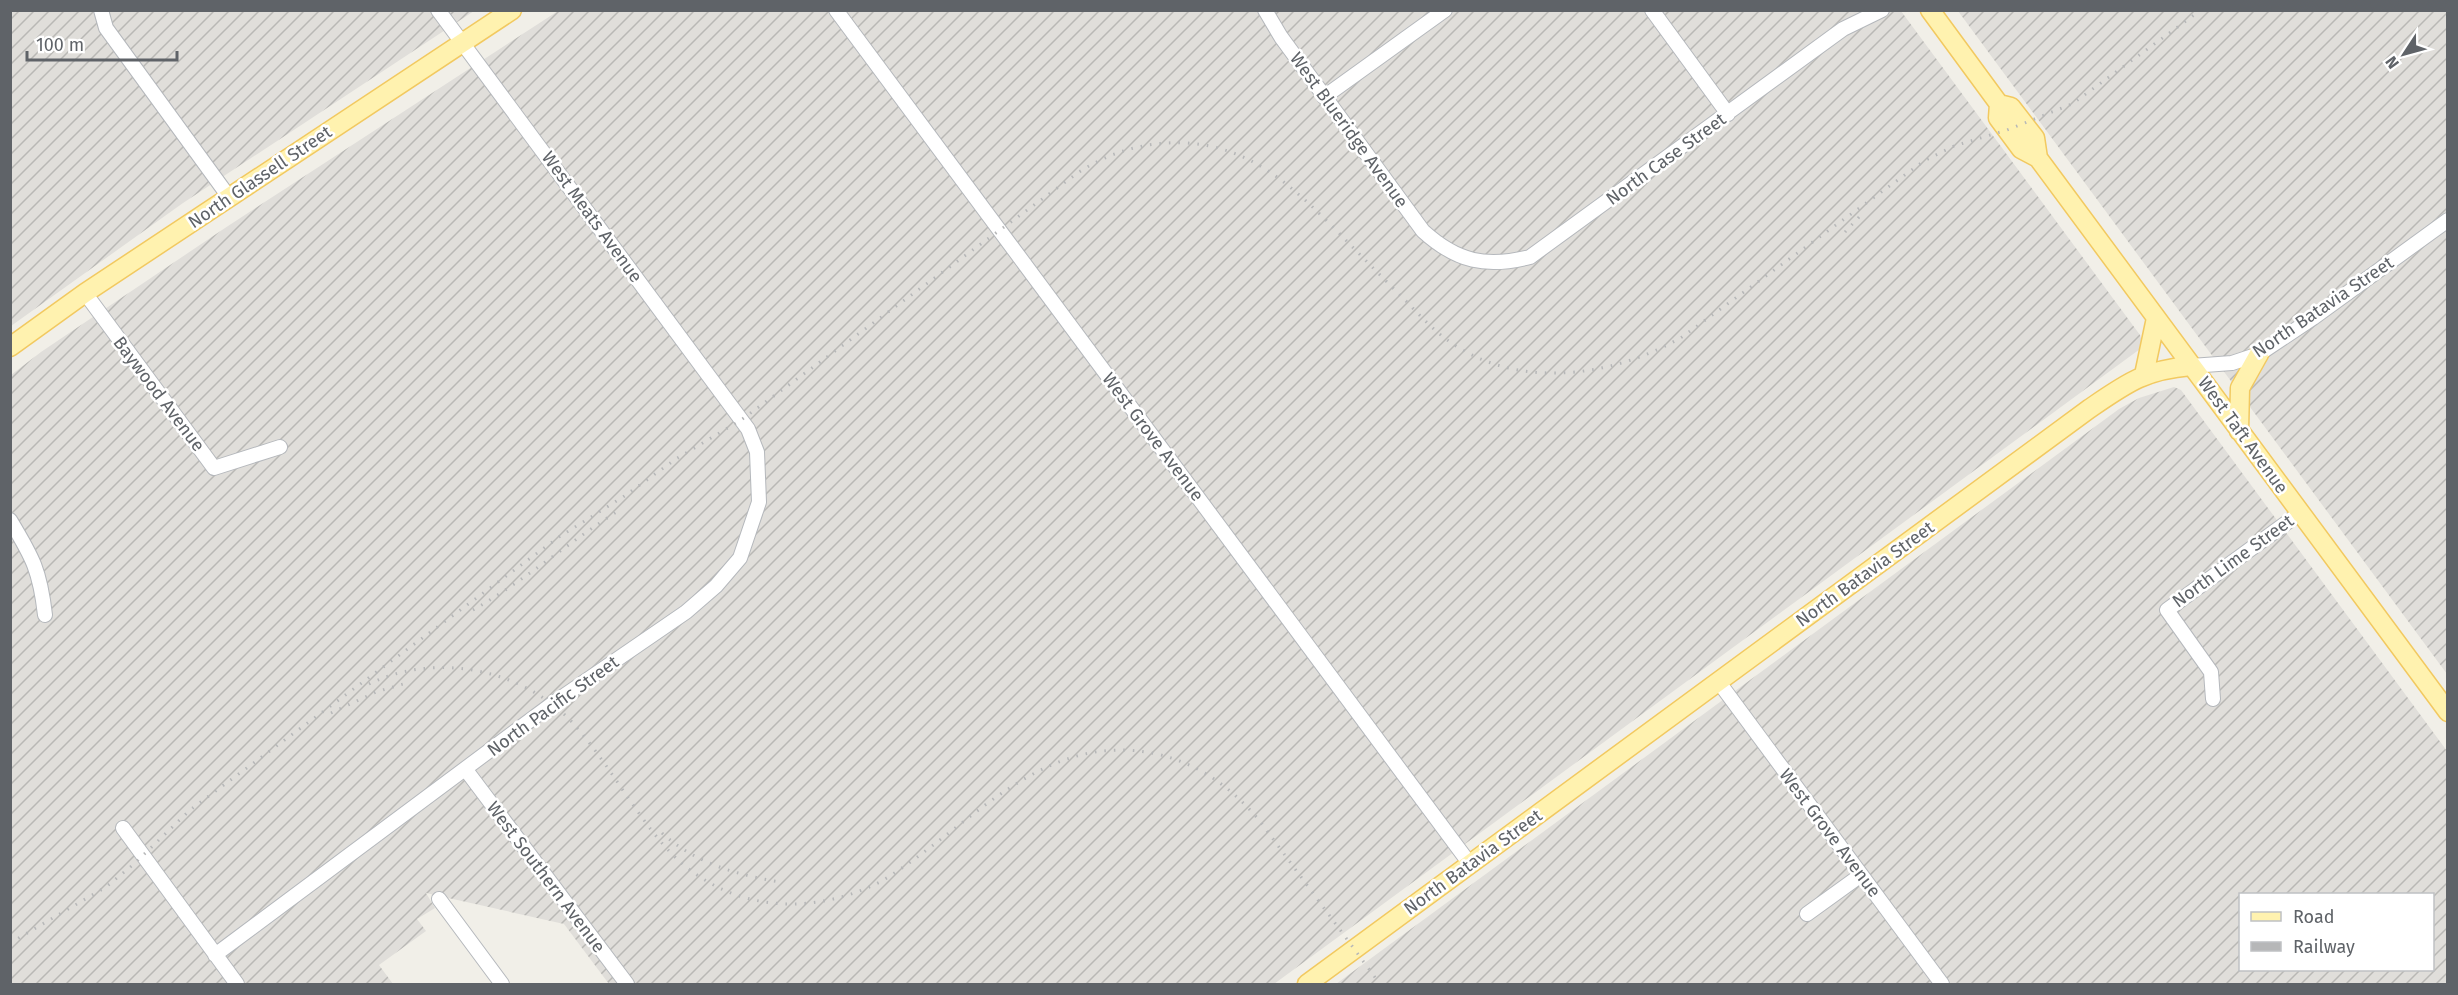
<svg xmlns="http://www.w3.org/2000/svg" width="2458" height="995" font-family="'Fira Sans',sans-serif">
	<defs>
		<pattern id="industrial-furrows" width="10" height="10" patternUnits="userSpaceOnUse" patternTransform="scale(1.5)"><rect width="10" height="10" fill="#e0deda"/><path d="M-1 1l2-2M0 10L10 0M9 11l2-2" fill="none" stroke="#b9b8b5"/></pattern>
	</defs>
	<rect width="100%" height="100%" fill="#f1efe8"/>
	<path fill="url(#industrial-furrows)" fill-rule="evenodd" d="M11 11H474L183 203 11 326Z
		M558 11H1901L2140 335 2142 342 2140 349 1274 984H609L564 924 426 893 435 908 417 919 426 931 379 965 393 984H11V375L41 352 228 226Z
		M1958 11H2447V674Z
		M2174 387 2181 390 2447 751V984H1336L2119 409 2139 398ZM2240 894H2432V970H2240Z"/>
	<g fill="none" stroke-linecap="round" stroke-linejoin="round">
		<g stroke="#b5b8bc" stroke-width="16">
			<path id="minor" d="M101 10 106 28 229 197
				M836 10 1470 864
				M1265 10 1281 37 1423 231C1457 262 1486 268 1530 257L1843 29 1882 10
				M1652 10 1728 114
				M1324 97 1445 10
				M85 293 214 468 280 447
				M2191 366 2232 363 2259 354 2313 318 2448 220
				M10 520C33 558 40 571 45 615
				M1718 681 1942 984
				M2213 699 2211 672 2167 610 2300 513
				M466 770 627 984
				M123 828 237 984
				M439 899 502 984
				M1807 914 1861 875
				M215 955 552 704 686 612 716 586 740 558 759 502 757 452 748 429 438 10"/>
		</g>
		<g stroke="#f2c960" stroke-width="21">
			<path id="major" d="M1930 10 1999 104 2011 107 2035 138 2038 158 2448 712
				M1999 104 1998 118 2021 149 2038 158
				M10 347 85 293 512 10
				M2144 375 2156 318
				M2239 431 2240 388 2259 354
				M1307 984 2089 409C2127 383 2144 370 2191 366"/>
		</g>
		<use href="#minor" stroke="#fff" stroke-width="14"/>
		<use href="#major" stroke="#fff2af" stroke-width="18"/>
		<path stroke="#b6b7b8" stroke-width="3" stroke-dasharray="1.5 8" stroke-linecap="butt" d="M1845 232 1861 215
			M473 610C524 581 569 542 618 511
			M369 684C435 652 520 668 571 721 605 758 629 804 661 842 718 910 804 920 880 882 970 829 1040 729 1157 754 1199 764 1231 787 1259 820L1380 984
			M331 713 376 692 410 682
			M662 833C695 863 737 875 780 882
			M10 943 106 887 134 864 190 810 559 537 623 497 676 459 741 420 1079 172C1112 151 1147 141 1187 143 1253 147 1295 189 1339 233 1361 256 1384 279 1406 301 1423 319 1440 337 1461 349 1528 389 1617 375 1682 337L1924 161 1954 146 2007 130 2072 104 2201 10"/>
	</g>
	<g text-anchor="middle" stroke-width="5" stroke-linejoin="round" paint-order="stroke">
		<g font-size="18" fill="#5f6368" stroke="#fff">
			<text transform="translate(1349 130) rotate(54)" y="6">West Blueridge Avenue</text>
			<text transform="translate(1666 159) rotate(-36)" y="6">North Case Street</text>
			<text transform="translate(260 177) rotate(-34)" y="6">North Glassell Street</text>
			<text transform="translate(592 217) rotate(54)" y="6">West Meats Avenue</text>
			<text transform="translate(2323 307) rotate(-34)" y="6">North Batavia Street</text>
			<text transform="translate(159 394) rotate(53)" y="6">Baywood Avenue</text>
			<text transform="translate(2243 435) rotate(54)" y="6">West Taft Avenue</text>
			<text transform="translate(1153 437) rotate(53)" y="6">West Grove Avenue</text>
			<text transform="translate(2233 561) rotate(-36)" y="6">North Lime Street</text>
			<text transform="translate(1865 574) rotate(-36)" y="6">North Batavia Street</text>
			<text transform="translate(553 706) rotate(-36)" y="6">North Pacific Street</text>
			<text transform="translate(1830 833) rotate(53)" y="6">West Grove Avenue</text>
			<text transform="translate(1473 862) rotate(-36)" y="6">North Batavia Street</text>
			<text transform="translate(546 877) rotate(53)" y="6">West Southern Avenue</text>
		</g>
	</g>
	<rect width="2458" height="995" fill="none" stroke="#5f6368" stroke-width="24"/>
	<rect x="2239" y="893" width="195" height="78" fill="#ffffff" stroke="#bfc1c3" stroke-width="1.5"/>
	<rect x="2251" y="912" width="30" height="9" fill="#fff2af" stroke="#bfc1c3" stroke-width="1.5"/>
	<text x="2293" y="923" font-size="18" fill="#5f6368">Road</text>
	<rect x="2251" y="942" width="30" height="9" fill="#b6b7b8" stroke="#bfc1c3" stroke-width="1.5"/>
	<text x="2293" y="953" font-size="18" fill="#5f6368">Railway</text>
	<g transform="translate(2404 54) rotate(234)" stroke="#ffffff" stroke-width="4.5" paint-order="stroke">
	<path d="M0-4.5L10 22L0 15L-10 22Z" fill="#5f6368"/>
	<text y="-9" font-size="16" font-weight="bold" text-anchor="middle" fill="#5f6368">N</text>
	</g>
	<path d="M27 51v9h150v-9" fill="none" stroke="#5f6368" stroke-width="3"/>
	<text x="36" y="51" font-size="18" fill="#5f6368" stroke="#ffffff" stroke-width="4.5" paint-order="stroke">100 m</text>
</svg>
